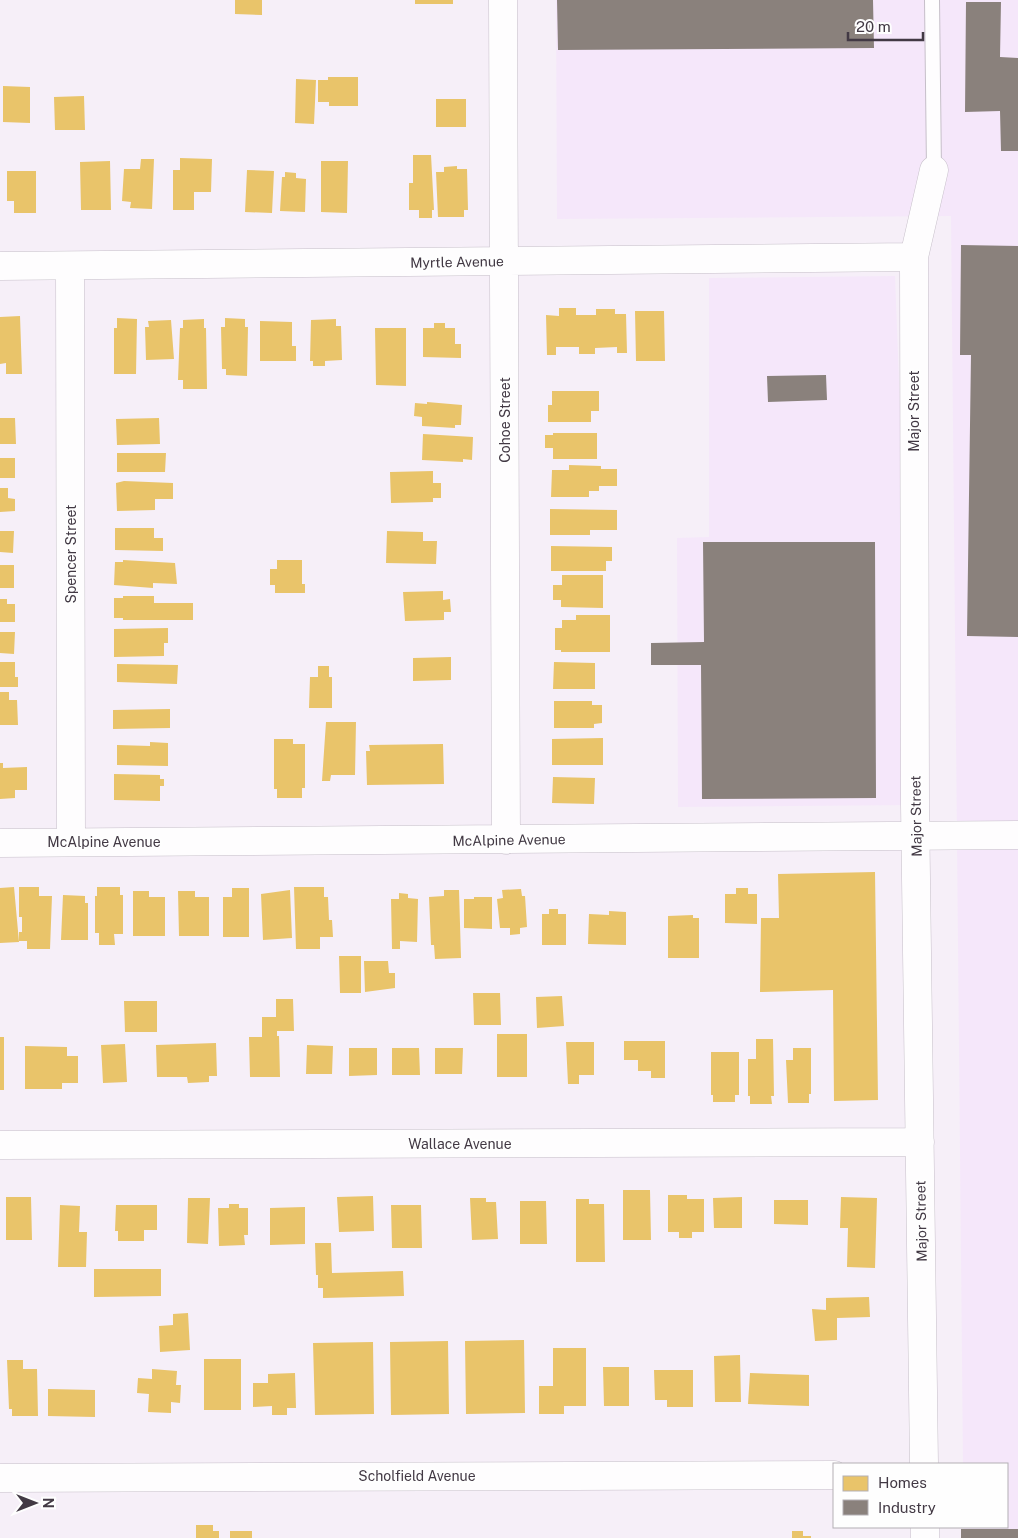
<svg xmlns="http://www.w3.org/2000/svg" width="1018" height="1538" font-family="'Public Sans',sans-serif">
	<rect width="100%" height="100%" fill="#f6eff8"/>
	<path fill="#f5e7fa" d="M556 0H1018V1538H964V1527H1007V1464H963L951 216 557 219Z
		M895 276 915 805 678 807 677 538 709 537V278Z"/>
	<path fill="#e9c46a" d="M235 0H262V15L235 14Z
		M415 0H453V4H415Z
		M328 77H358V106H329V102H318V80H328Z
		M296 79 316 80 314 124 295 123Z
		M3 86 30 87V123L3 122Z
		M84 96 85 130H55L54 97Z
		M436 99H466V127H436Z
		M413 155H431L434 210H432V218H419V210H409V183H413Z
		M180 158 212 159 211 192H194V210H173V170H180Z
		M141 159H154L152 209 130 208 131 202 122 201 124 169H140Z
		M110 161 111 210H81L80 162Z
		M321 161H348L347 213 321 212Z
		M457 166V169H467L468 210H464V217H438L436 172H444V167Z
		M247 170 274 171 272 213 245 212Z
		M7 171H36V213H14V201H7Z
		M285 172 296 173V178L306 179 305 212 280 211 282 177H285Z
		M559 308H576V315H596V309H615V314H626L627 353H617V347L595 348V354H579V347H556V355H547L546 315 559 316Z
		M635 311H664L665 361H636Z
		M20 316 22 374H6V363L0 364V317Z
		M117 318 137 319 136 374H114V328H117Z
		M225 318 245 319V327H248L247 376 226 375V369H222L221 327H225Z
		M204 319V328H206L207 389H183V380H178L180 328H183V320Z
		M336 319V326H341L342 360 325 361V366H313V361H310L311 320Z
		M171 320 174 359 146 360 145 327H149L148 321Z
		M260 321 292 322V346H296V361H260Z
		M434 323H445V328H455V344H461V358L423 357V328H434Z
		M375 328H406V386L376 385Z
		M552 391H599V411H591V422H548V405H552Z
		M427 402 462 405 461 425H455V428L422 426V417L414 416 415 403 427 404Z
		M0 418H15L16 444H0Z
		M159 418 160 444 117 445 116 419Z
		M553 433H597V459H553V448H545V435H553Z
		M423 434 473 437 472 460 463 459V462L422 460Z
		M117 453H166L165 472H117Z
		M0 458H15V478H0Z
		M569 465 601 466V469H617V486H599V491H589V497H551L552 470H569Z
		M433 471V483H441V498H433V502L391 503 390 472Z
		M124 481 173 483V499H155V510L117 511 116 483Z
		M0 488H8V498L15 499V511L0 512Z
		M550 509 617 510V530H590V535H550Z
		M115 528H154V538H163V551L115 550Z
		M0 531H14L13 553 0 552Z
		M387 531 423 532V541H437L436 564 386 563Z
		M551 546 612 547V561H606V571H551Z
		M123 560 175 563 177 584 153 583V588L114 585 115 562H123Z
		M277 560H302V584H305V593H275V585H270V569H277Z
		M0 565H14V588H0Z
		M562 575H603V608L561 607V600H553V585H562Z
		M443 591V600L450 599 451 612H444V620L405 621 403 592Z
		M123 596H154V603H193V620H123V618H114V598H123Z
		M0 599H7V604H15V622H0Z
		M576 615H610V652H561V650H555V628H562V620H576Z
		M168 628V643H164V656L114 657V629Z
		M0 632H15L14 654 0 653Z
		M451 657V680L413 681V658Z
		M0 662H15V677H18V687H0Z
		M554 662 595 663V689H553Z
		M117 664 178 665 177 684 117 682Z
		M318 666H329V677H332V708H309L310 677H318Z
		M0 692H9V700H17L18 725H0Z
		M554 701H592V705H602V723L594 724V728H554Z
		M170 709V728L113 729V710Z
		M326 722H356L355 775H331L330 781H322Z
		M603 738V765H552V739Z
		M274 739H293V744H305V788H302V798H277V789H274Z
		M150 742 168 743V766L117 765V745L150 746Z
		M443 744 444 784 367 785 366 751H370L369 745Z
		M0 763H3V768L27 767V790H15V798L0 799Z
		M114 774 160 775V779H164V786H160V801L114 800Z
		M553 777 595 778 594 804 552 803Z
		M875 872 878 1100 834 1101 833 990 760 992 761 918H779L778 874Z
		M14 887 19 942 0 943V888Z
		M19 887H39V896H52L50 949H27V941H19V932H22V917H19Z
		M97 887H120V895H123V934H114L115 945H99V933H95V896H97Z
		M294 887H324V897H328L329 920H332L333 937H320V949H296Z
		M232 888H249V937H223V897H232Z
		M736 888H748V894H757V924L725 923V894H736Z
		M521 889 522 896H525L527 927 520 928V934L510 935V928H500L497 899 503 898 502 890Z
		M290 890 292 938 263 940 261 894Z
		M444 890H459L461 958 435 959 434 945H431L429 897 444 896Z
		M133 891H149V897H165V936H133Z
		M178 891H195V897H209V936H179Z
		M399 893 408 894V898L418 899 417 942 400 941V949H392L391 899H399Z
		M63 895 85 896V903H88V940H61Z
		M474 897H492V929L464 928V899H474Z
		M549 909H558V914H566V945H542V914H549Z
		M609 911 626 912V945L588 944 589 914 609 915Z
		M693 915V918H699V958H668V916Z
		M339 956H361V993H340Z
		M364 961H388L389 973H395V988L365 992Z
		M473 993H500L501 1025H474Z
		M562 996 564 1026 537 1028 536 997Z
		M276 999H293L294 1031H277V1036H279L280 1077H250L249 1037H262V1017H276Z
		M124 1001H157V1032H125Z
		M497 1034H527V1077H497Z
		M0 1037H4V1090H0Z
		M756 1039H773L774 1096H771L772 1104H750V1096H748V1059H756Z
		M624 1041H665V1078H651V1071H638V1060H624Z
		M566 1042H594V1075H579V1084H568Z
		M216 1043 217 1076H209V1082L188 1083 187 1077H157L156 1045Z
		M125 1044 127 1082 103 1083 101 1045Z
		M307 1045 333 1046 332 1074H306Z
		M25 1046 67 1047V1056H78V1083H62V1089H25Z
		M349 1048H377V1075L349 1076Z
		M392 1048H419L420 1075H392Z
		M435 1048H463L462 1074H435Z
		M793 1048H811V1094H809V1103H788L786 1060H793Z
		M711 1052H739V1095H735V1102H713V1095H711Z
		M623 1190H650L651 1240H623Z
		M668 1195H687V1199H704V1232H692V1238H679V1232H668Z
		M373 1196 374 1231 339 1232 337 1197Z
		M6 1197H31L32 1240H6Z
		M742 1197V1228H714L713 1198Z
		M841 1197 877 1198 875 1268 847 1267 848 1228H840Z
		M188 1198H210L208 1244 187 1243Z
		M470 1198H486V1202H496L498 1239 472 1240Z
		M576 1199H589V1204H604L605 1262H576Z
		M774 1200H808V1225L774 1224Z
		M520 1201H546L547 1244H520Z
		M229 1204H239V1208H248V1235H244L245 1245 219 1246 218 1208H229Z
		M60 1205 80 1206 79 1232H87L86 1267H58Z
		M116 1205H157V1230H144V1241H118V1231H115Z
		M391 1205H421L422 1248H392Z
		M305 1207V1244L270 1245V1208Z
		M315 1243H331L332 1273 403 1271 404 1296 323 1298V1288H318V1275H316Z
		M94 1269H161V1296L94 1297Z
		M869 1297 870 1317 837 1318V1340L815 1341 812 1309 826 1310V1298Z
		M188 1313 190 1350 160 1352 159 1326 173 1325V1314Z
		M524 1340 525 1413 466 1414 465 1341Z
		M448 1341 449 1414 391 1415 390 1342Z
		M373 1342 374 1414 315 1415 313 1343Z
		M553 1348H586V1406H564V1414H539V1386H553Z
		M740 1355 741 1402H715L714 1356Z
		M204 1359H241V1410H204Z
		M7 1360H23V1369H37L38 1416H12V1409H9Z
		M603 1367H629V1406H604Z
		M152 1369 177 1371 176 1385H181L180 1403 171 1402V1413L148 1412 149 1394 137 1393 138 1378 152 1379Z
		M654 1370H693V1407H667V1400H655Z
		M295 1373 296 1408H287V1415H272V1406L253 1407V1383H268V1374Z
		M750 1373 809 1375V1406L748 1404Z
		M48 1389 95 1390V1417L48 1416Z
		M196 1525H213V1531H219V1538H196Z
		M230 1531H252V1538H230Z
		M792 1531H803V1536H811V1538H792Z"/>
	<path fill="#8a817c" d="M557 0H873L874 48 558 50Z
		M966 2H1001L1000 57 1018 58V151H1001L1000 111 965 112Z
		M961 245 1018 246V637L967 636 971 355H960Z
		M826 375 827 400 768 402 767 376Z
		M703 542H875L876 798 702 799 701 665H651V643L704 642Z
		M961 1529H1018V1538H961Z"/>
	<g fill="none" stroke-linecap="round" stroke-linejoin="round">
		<g stroke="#c6bfc9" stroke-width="16">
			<path id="lane" d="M932 0 934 170"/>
		</g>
		<g stroke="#c6bfc9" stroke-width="29">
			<path id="street" d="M503 0 506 840
				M0 266 914 257
				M70 266 71 842
				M0 843 1018 835
				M0 1145 920 1142
				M924 1464 915 805 914 257 934 170
				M0 1478 834 1475
				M925 1527V1538"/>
		</g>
		<use href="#lane" stroke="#fefdfe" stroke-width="14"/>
		<use href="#street" stroke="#fefdfe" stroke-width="28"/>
	</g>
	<g text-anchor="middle" stroke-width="5" stroke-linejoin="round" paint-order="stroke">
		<g font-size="14" fill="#423944" stroke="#fefefe">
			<text transform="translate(457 262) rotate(-1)" y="5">Myrtle Avenue</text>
			<text transform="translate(914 411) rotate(-90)" y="5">Major Street</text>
			<text transform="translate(505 420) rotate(-90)" y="5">Cohoe Street</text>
			<text transform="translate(71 554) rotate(-90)" y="5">Spencer Street</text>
			<text transform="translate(916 816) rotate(-91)" y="5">Major Street</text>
			<text transform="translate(509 840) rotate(-1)" y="5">McAlpine Avenue</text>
			<text x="104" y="847">McAlpine Avenue</text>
			<text x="460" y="1149">Wallace Avenue</text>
			<text transform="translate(921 1221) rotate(-91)" y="5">Major Street</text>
			<text x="417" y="1481">Scholfield Avenue</text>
		</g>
	</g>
	<rect x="833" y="1463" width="175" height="65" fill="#fefefe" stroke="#b3afb4"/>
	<rect x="843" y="1476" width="25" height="15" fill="#e9c46a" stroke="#b3afb4"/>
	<text x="878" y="1488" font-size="15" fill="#423944">Homes</text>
	<rect x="843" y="1500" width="25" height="15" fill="#8a817c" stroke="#b3afb4"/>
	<text x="878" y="1513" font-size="15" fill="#423944">Industry</text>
	<g transform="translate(35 1503) rotate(90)" stroke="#fefefe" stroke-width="4" paint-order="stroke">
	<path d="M0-4L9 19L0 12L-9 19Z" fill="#423944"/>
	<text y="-8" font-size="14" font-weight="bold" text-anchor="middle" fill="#423944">N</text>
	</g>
	<path d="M848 32v8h75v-8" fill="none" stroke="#423944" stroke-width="2.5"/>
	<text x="856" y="32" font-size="15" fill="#423944" stroke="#fefefe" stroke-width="4" paint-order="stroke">20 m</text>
</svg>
